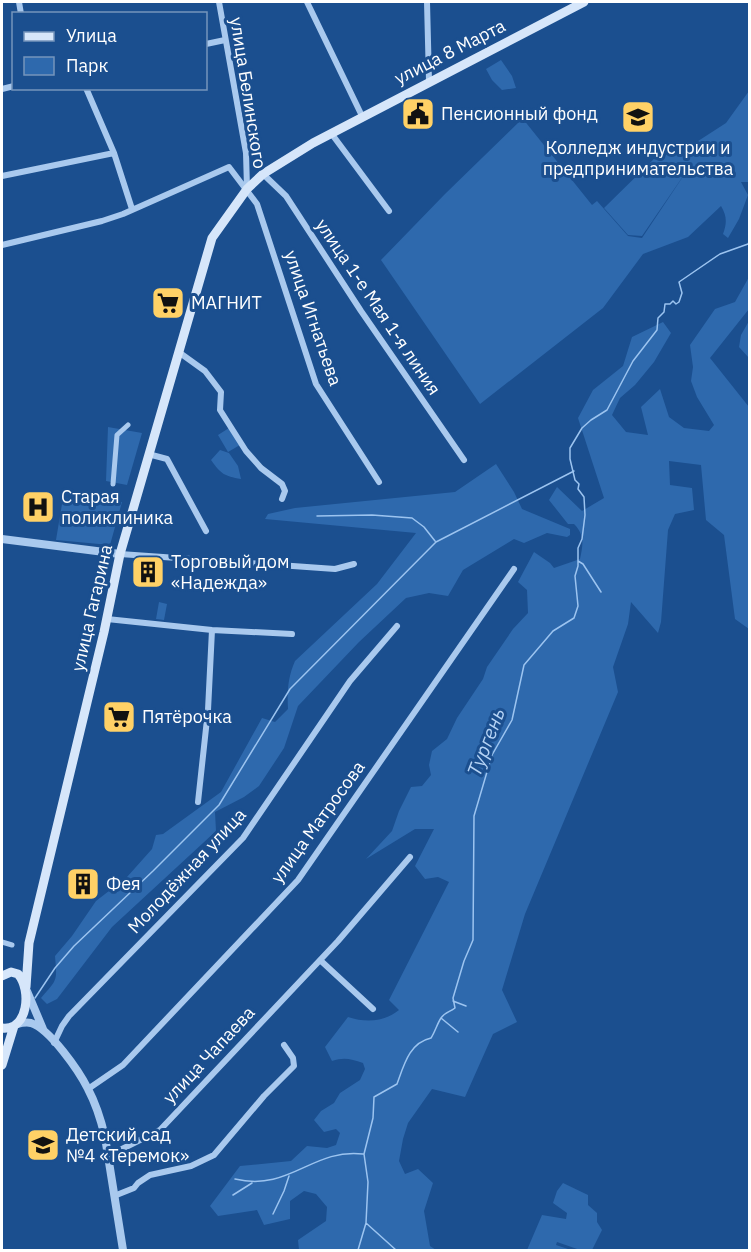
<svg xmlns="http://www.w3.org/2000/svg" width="751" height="1252" font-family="'IBM Plex Sans',sans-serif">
	<rect width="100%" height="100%" fill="#1b4f8f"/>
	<path fill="#2e69ad" d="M501 60 512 76 516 88 502 90 492 80 486 69Z
		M749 91V182H741L748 195 739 219 728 238 723 234C727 223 727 216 721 206L688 237 643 254 603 308 480 404 381 260 445 194 521 120 523 119 592 205 597 201 628 236 642 238 690 166 642 236 628 235 604 208 662 151 680 148 695 154V143L726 123Z
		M749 277V309L710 358 749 407V629L735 619 724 535 706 520 701 465 669 461 670 485 692 488 694 510 675 514 668 530 661 622 658 633 631 602 628 624 613 667 618 692 525 914 502 990 517 1022 493 1034 465 1097 432 1089 408 1123 403 1139 399 1161 405 1174 418 1169 433 1183 424 1211 430 1246 436 1250H299L298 1240 326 1221 327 1207 316 1194 304 1191 290 1201V1219L264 1225 257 1210 218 1216 210 1206 240 1166 291 1161 307 1146 327 1148 336 1145 340 1133 336 1129 324 1132 314 1120 321 1111 334 1103 340 1093 360 1080 365 1069 363 1063C351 1059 344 1057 332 1061L325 1047 348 1017C366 1023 384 1022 399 1010L389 1000 449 882 438 877 425 879 415 866 434 829H415L366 859 392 831 399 811 411 787 422 786 431 775 429 765 432 751 447 739 457 718 483 679 487 667 513 629 528 613 527 590 518 582 534 552 550 563 554 568 580 559C583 545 585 535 574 524H568L549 500 557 487 582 511 604 498 578 418 593 390 623 366 632 337 663 322 671 333 654 362 635 385 620 398 612 415 626 432 648 435 641 407 660 389 669 417 684 428 709 431 714 425 697 397 691 381 693 367 690 345 715 309 735 302Z
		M749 321V358L739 347 741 335Z
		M108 427 142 433 127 485 106 481Z
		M229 428 240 445 228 452 218 435Z
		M220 450 229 453 238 466 241 479C224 476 221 474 211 460Z
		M496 464 514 492 522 509 570 529V535L567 537 547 533 524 543 514 539 463 570 448 596 429 593 406 598 359 642 298 706 284 748 259 786 244 797 215 812 216 831 112 927 57 999 47 1004 41 998C58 979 57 981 55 956L72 936 96 901 127 877 152 849 156 835 163 834 221 792 262 718 275 722 288 709C287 691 288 677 295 661L377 584 416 533 265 519 268 514 295 508 455 492Z
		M63 498 122 502 110 545 56 540Z
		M159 602 167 604 164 620 156 619Z
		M563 1183 588 1195V1205L597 1213V1222L602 1230 592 1250H580L557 1242 556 1245 571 1250H527L542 1215 566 1219 567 1213 553 1203 557 1191Z"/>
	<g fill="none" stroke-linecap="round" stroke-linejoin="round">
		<path stroke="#9cc4f0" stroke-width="1.5" d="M750 224V230
			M317 516 372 515 412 518 424 527 435 541
			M578 561 583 564 601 592
			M35 998 55 968 74 946 153 871 219 805 290 689 436 542 574 471
			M453 1001 466 1006
			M441 1018 458 1032
			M235 1179C290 1192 312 1148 363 1154
			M233 1195 252 1183
			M273 1214 284 1191 289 1176
			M366 1223 396 1250
			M358 1250 366 1223 368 1182 364 1154 373 1118 374 1097 397 1084C404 1065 409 1043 431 1038 435 1032 437 1024 441 1018 445 1012 450 1012 455 1008L453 998 464 961 473 940 474 816 492 755 512 720 524 665 553 631 574 618 578 606 575 576 578 566V548L582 539 585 515 584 497 578 489 579 484 575 480 570 459V448L582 428 591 420 607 410 633 361 657 330 658 318 664 312 665 304H670L673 301 676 304 679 302 682 293 679 282 720 254 748 244 750 240"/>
		<path stroke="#a9c9ee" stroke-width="5" d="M113 484 117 435 128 425
			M2 942 12 945"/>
		<path stroke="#a9c9ee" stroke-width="6" d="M19 2 21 14
			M219 2 246 153 247 188
			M307 2 362 116
			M427 2 429 81
			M206 44 225 40
			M86 88 114 153 132 209
			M2 89 14 86
			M331 133 389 211
			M263 174 286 196 361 311 464 460
			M2 176 114 153
			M2 245 102 221 123 214 229 167 257 204 316 384 379 482
			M180 353 205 371 221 392 220 410 246 451 261 468 282 484 285 491 282 499
			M148 454 167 459 206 531
			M120 554 335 569 354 564
			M107 619 212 630 292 634
			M198 802 208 710 212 630
			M320 960 373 1009
			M54 1043 62 1026 69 1016 243 838 350 681 397 626
			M88 1089 123 1065 298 880 514 569
			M108 1156 160 1130 338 941 410 857
			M114 1196 134 1188 138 1183 150 1175 191 1166 214 1155 264 1096 294 1066 293 1058 284 1045"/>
		<path stroke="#a9c9ee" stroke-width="8" d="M2 539 120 554
			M27 991 43 1029
			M17 1024C21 1023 26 1022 31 1023 50 1029 79 1071 88 1089 96 1104 101 1120 105 1137L123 1250"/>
		<path stroke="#d6e6fa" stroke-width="9" d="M2 976 11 972 18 974C32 990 28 1031 2 1028
			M26 987 29 943 104 632 120 554 212 238 247 189 263 174 313 143 584 2
			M2 1065 14 1026"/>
	</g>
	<defs>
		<g id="civic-square" transform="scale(1.725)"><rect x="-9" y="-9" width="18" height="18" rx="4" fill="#ffd166" stroke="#1b4f8f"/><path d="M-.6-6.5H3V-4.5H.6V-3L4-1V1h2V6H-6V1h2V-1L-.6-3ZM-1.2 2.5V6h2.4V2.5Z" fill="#111"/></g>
		<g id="school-square" transform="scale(1.725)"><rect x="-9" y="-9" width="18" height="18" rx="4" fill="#ffd166" stroke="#1b4f8f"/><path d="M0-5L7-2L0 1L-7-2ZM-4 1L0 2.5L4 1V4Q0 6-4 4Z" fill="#111"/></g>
		<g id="supermarket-square" transform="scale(1.725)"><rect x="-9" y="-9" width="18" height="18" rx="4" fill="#ffd166" stroke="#1b4f8f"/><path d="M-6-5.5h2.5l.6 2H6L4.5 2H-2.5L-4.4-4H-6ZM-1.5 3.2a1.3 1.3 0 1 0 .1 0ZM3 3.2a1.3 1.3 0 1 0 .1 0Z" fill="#111"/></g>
		<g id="hospital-square" transform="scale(1.725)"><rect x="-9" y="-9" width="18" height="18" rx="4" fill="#ffd166" stroke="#1b4f8f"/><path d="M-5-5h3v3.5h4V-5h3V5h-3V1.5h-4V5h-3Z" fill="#111"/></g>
		<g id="building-square" transform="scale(1.725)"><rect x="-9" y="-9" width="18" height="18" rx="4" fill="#ffd166" stroke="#1b4f8f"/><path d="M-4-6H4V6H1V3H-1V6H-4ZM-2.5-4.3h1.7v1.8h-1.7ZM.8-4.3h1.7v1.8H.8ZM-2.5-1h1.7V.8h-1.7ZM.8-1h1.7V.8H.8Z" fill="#111"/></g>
	</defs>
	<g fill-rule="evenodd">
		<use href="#civic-square" x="418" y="114"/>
		<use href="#school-square" x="638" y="117"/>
		<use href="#supermarket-square" x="168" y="303"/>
		<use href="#hospital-square" x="38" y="507"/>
		<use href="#building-square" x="148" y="572"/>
		<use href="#supermarket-square" x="119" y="717"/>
		<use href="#building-square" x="83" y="884"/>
		<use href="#school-square" x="43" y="1145"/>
	</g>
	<g text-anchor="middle" stroke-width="6" stroke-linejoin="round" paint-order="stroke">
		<g font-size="18" fill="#fff" stroke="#1b4f8f">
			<text transform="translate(450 52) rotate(-27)" y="6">улица 8 Марта</text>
			<text transform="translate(248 93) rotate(81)" y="6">улица Белинского</text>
			<text transform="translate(378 307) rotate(56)" y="6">улица 1-е Мая 1-я линия</text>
			<text transform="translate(313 318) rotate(71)" y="6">улица Игнатьева</text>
			<text transform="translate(92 608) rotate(-77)" y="6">улица Гагарина</text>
			<text transform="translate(318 822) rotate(-54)" y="6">улица Матросова</text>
			<text transform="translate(187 871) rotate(-47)" y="6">Молодёжная улица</text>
			<text transform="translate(209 1055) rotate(-47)" y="6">улица Чапаева</text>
		</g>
		<g font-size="18" fill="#fff" stroke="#1b4f8f" text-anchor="start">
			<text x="441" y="120">Пенсионный фонд</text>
			<text x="638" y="154" text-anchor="middle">Колледж индустрии и<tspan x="638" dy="21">предпринимательства</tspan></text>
			<text x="191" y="309">МАГНИТ</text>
			<text x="61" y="503">Старая<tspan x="61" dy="21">поликлиника</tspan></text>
			<text x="171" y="568">Торговый дом<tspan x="171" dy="21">«Надежда»</tspan></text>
			<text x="142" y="723">Пятёрочка</text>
			<text x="106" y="890">Фея</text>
			<text x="66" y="1141">Детский сад<tspan x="66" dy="21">№4 «Теремок»</tspan></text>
		</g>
		<g font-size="20" font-style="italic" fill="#b5d3f5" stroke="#1b4f8f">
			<text transform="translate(486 742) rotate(-69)" y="7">Тургень</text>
		</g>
	</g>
	<rect width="751" height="1252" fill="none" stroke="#ffffff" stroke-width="6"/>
	<rect x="12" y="12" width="195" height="78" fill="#1b4f8f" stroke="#7695bc" stroke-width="1.5"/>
	<rect x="24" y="32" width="30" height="9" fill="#d6e6fa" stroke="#7695bc" stroke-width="1.5"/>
	<text x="66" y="42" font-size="18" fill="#ffffff">Улица</text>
	<rect x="24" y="57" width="30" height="18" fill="#2e69ad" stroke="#7695bc" stroke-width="1.5"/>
	<text x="66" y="72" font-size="18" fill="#ffffff">Парк</text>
</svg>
